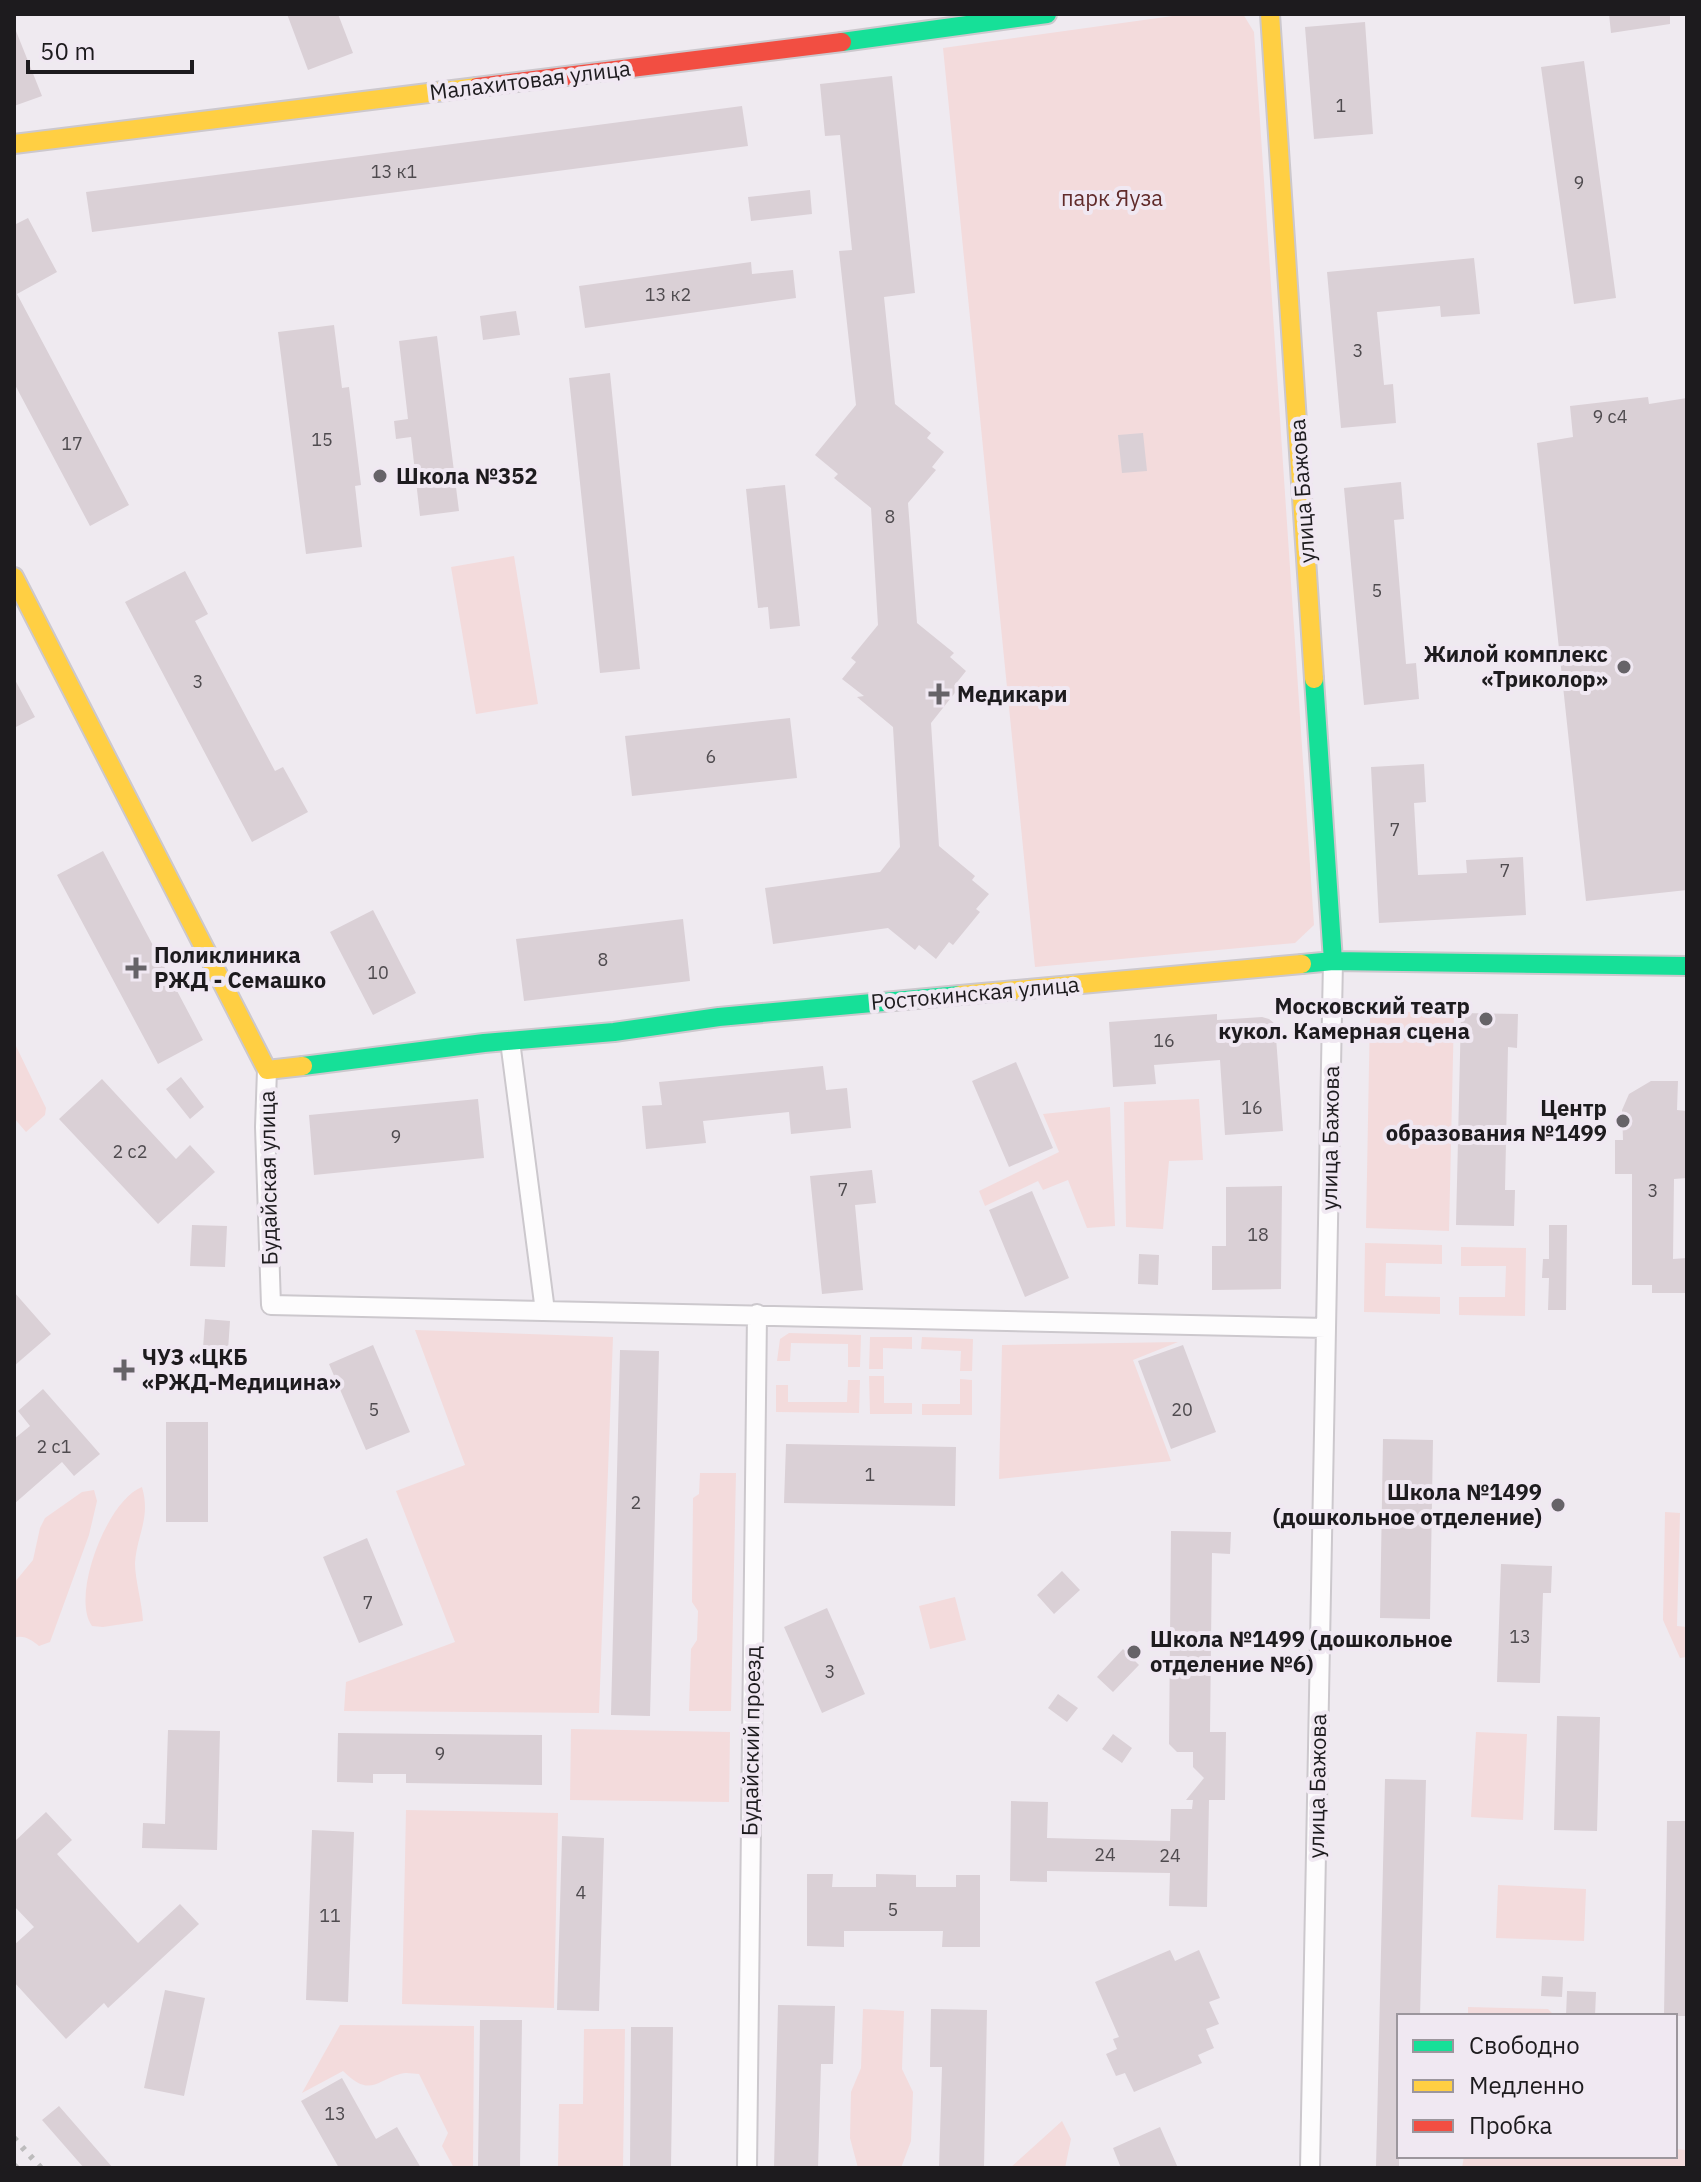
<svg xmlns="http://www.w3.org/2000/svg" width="1701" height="2182" font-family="'IBM Plex Sans',sans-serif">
	<rect width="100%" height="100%" fill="#efeaf0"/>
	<path fill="#f3dbdc" d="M1187 14H1243L1254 32 1314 925 1295 943 1035 967 943 48Z
		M514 556 538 704 476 714 451 567Z
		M1370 1011 1454 1013 1449 1231 1366 1228Z
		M14 1042 46 1108 45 1115 26 1132 14 1118Z
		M1199 1099 1203 1160 1169 1161 1163 1229 1126 1227 1124 1102Z
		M1110 1107 1115 1226 1087 1228 1068 1180 1043 1190 1038 1181 985 1206 979 1191 1059 1152 1043 1114Z
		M1365 1243 1442 1245V1264L1386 1263 1385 1296 1440 1297V1314L1364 1312Z
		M1461 1247 1526 1248 1525 1316 1459 1315V1297H1505L1506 1266H1461Z
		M415 1330 613 1337 599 1713 344 1711 346 1682 455 1642 396 1491 465 1465Z
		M789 1333 861 1335 860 1367H848V1344L791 1343 790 1361H777L780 1339Z
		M870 1337H912V1349L883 1348V1369H869Z
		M922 1337 973 1339 972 1371H960L961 1351 921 1349Z
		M1178 1342 1133 1360 1171 1461 999 1479 1002 1345Z
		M869 1376H884V1403H912V1414H870Z
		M960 1379 972 1380V1415H922V1404H960Z
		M848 1380H860L859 1413 776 1412V1385H788V1402H847Z
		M700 1473H736L731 1711H689L691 1649 697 1640 698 1611 692 1602 693 1498 699 1494Z
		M142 1487C151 1518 137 1534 135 1563 135 1580 142 1602 143 1621L103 1627 92 1626C70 1596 108 1499 142 1487Z
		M94 1490 97 1501 89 1535 50 1642 39 1646C32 1640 23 1634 14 1638V1583L33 1560 40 1528 45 1518 82 1492Z
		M1665 1512 1680 1513 1677 1626 1687 1627V1657L1680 1658 1663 1620Z
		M955 1597 966 1640 930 1649 919 1606Z
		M571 1729 730 1732 729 1802 570 1800Z
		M1476 1732 1527 1734 1523 1820 1471 1817Z
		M406 1810 558 1813 554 2008 402 2004Z
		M1498 1885 1586 1889 1584 1941 1496 1938Z
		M1468 2007 1548 2009 1555 2016H1468Z
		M863 2009 904 2011 902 2069 913 2092 911 2141 901 2168H858L850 2138 851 2092 861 2068Z
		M340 2025 474 2026 473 2168H454L442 2146 448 2133 419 2074C413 2074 406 2072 400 2074 374 2082 370 2097 343 2071L302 2093Z
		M584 2029H625L623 2168H558L559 2104H583Z
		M1062 2121 1071 2139 1065 2168H1010Z
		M1675 2149 1687 2150V2168H1462L1464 2156H1675Z"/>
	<path fill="#dad0d6" d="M287 14H338L353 53 308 70Z
		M1609 14H1670V24L1611 33Z
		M1365 22 1373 134 1314 139 1305 27Z
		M14 26 42 96 14 106Z
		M1584 61 1616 298 1574 304 1541 67Z
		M892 76 915 293 884 297 895 404 931 433 927 438 944 452 932 467 936 470 908 503 917 623 954 653 950 657 966 671 954 686 958 689 931 723 939 846 975 876 972 880 989 894 976 909 980 912 953 945 949 942 936 959 919 945 915 950 888 928 773 944 765 888 880 872 900 847 893 727 857 697 864 696 842 679 856 662 851 658 878 625 871 508 834 478 838 474 815 455 856 405 839 251 852 250 840 135 825 136 820 84Z
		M742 106 748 146 92 232 86 192Z
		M810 190 812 214 751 221 748 197Z
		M28 218 57 272 17 294 129 505 90 526 14 383V225Z
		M1474 258 1480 314 1441 317 1440 306 1377 312 1384 385 1393 384 1396 423 1341 428 1327 272Z
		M751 262 752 274 793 270 796 298 585 328 579 286Z
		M516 311 520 335 483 340 480 316Z
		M334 325 342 388 349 387 361 485 355 486 362 547 306 554 278 332Z
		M437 336 459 511 420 516 411 437 396 439 394 421 408 419 399 341Z
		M610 373 640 669 600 673 569 378Z
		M1648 397 1649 404 1687 398V890L1586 901 1537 443 1573 437 1570 406Z
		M1143 433 1147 471 1122 473 1118 435Z
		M1401 482 1404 519 1394 520 1406 664 1416 663 1419 699 1364 705 1344 488Z
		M785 485 800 626 770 629 768 607 758 608 746 489Z
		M185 571 208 614 195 621 275 771 283 767 308 812 252 842 125 602Z
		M14 678 35 717 14 728Z
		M790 718 797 778 632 796 625 736Z
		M1424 764 1426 802 1414 803 1418 875 1467 873 1466 860 1523 857 1526 915 1379 923 1371 767Z
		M103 851 203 1040 158 1064 57 875Z
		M373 910 416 993 373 1015 330 932Z
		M683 919 690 981 524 1001 516 939Z
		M1461 1013 1518 1014 1517 1048 1508 1047 1505 1190H1515L1514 1226 1456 1225Z
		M1217 1014V1020L1262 1017 1269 1019 1275 1024 1283 1131 1225 1135 1220 1060 1154 1065 1156 1084 1113 1087 1109 1022Z
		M1016 1062 1053 1148 1009 1167 972 1081Z
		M823 1066 826 1090 847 1088 851 1128 791 1134 789 1112 703 1121 706 1143 646 1149 642 1106 662 1105 659 1082Z
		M181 1077 204 1107 190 1119 166 1089Z
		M102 1079 176 1159 190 1145 215 1172 158 1224 59 1119Z
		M1651 1081H1678L1677 1110 1687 1111V1178L1674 1179 1673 1259 1687 1258V1293H1652V1285H1632V1174H1615V1140H1623L1622 1110 1629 1094Z
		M478 1099 484 1158 314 1175 309 1115Z
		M872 1170 876 1203 855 1205 863 1290 822 1294 810 1176Z
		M1282 1186 1281 1289 1212 1290V1246H1226V1187Z
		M1032 1191 1069 1278 1025 1297 989 1210Z
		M192 1225 227 1226 225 1267 190 1266Z
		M1549 1225H1567L1566 1310H1548L1549 1278H1542L1543 1259H1549Z
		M1139 1254 1159 1255 1158 1285 1138 1284Z
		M14 1292 51 1334 14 1366Z
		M205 1319 230 1321 228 1350 203 1348Z
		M373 1345 410 1432 366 1450 329 1364Z
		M1183 1345 1216 1432 1171 1449 1138 1361Z
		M620 1350 659 1351 650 1716 611 1715Z
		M43 1389 100 1454 74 1476 62 1462 14 1504V1439L30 1426 18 1411Z
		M166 1422H208V1522H166Z
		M1383 1439 1433 1440 1430 1619 1380 1618Z
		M786 1444 956 1447 955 1506 784 1503Z
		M1171 1531 1231 1532 1230 1554 1212 1553 1210 1732H1226L1225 1800H1209L1207 1907 1169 1906 1170 1873 1047 1871V1882L1010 1881 1011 1801 1048 1802 1047 1838 1170 1841 1171 1809H1192L1193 1800H1186L1204 1778 1193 1767V1752H1177L1169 1744Z
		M367 1538 403 1625 359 1643 323 1557Z
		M1501 1564 1552 1566 1551 1593H1543L1540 1683 1497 1682Z
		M1062 1571 1080 1590 1054 1614 1037 1595Z
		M827 1608 865 1694 822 1713 784 1627Z
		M1123 1649 1139 1665 1113 1692 1097 1677Z
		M1058 1694 1078 1708 1067 1722 1048 1708Z
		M1557 1716 1600 1717 1597 1831 1554 1830Z
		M168 1730 220 1731 217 1850 142 1848 143 1823 165 1824Z
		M338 1733 542 1735V1785L406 1783V1774H373V1783L337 1782Z
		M1113 1734 1132 1748 1122 1763 1102 1749Z
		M1385 1779 1426 1780 1420 2016H1399V2168H1376Z
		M46 1812 72 1840 57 1854 138 1943 180 1904 199 1924 108 2008 104 2003 66 2039 14 1982V1945L34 1927 14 1906V1842Z
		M1667 1821H1687V2016H1664Z
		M312 1830 354 1832 348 2002 306 2000Z
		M562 1836 604 1838 599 2011 557 2010Z
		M807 1874H833L832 1887H876V1874L916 1875V1887H956V1875H980V1947H942L943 1931H844V1947L807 1946Z
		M1170 1950 1175 1961 1199 1950 1220 1998 1209 2002 1219 2024 1206 2029 1214 2048 1198 2055 1202 2063 1134 2092 1125 2073 1116 2076 1106 2054 1117 2049 1113 2039 1119 2037 1095 1982Z
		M1542 1976 1563 1977 1562 1997 1541 1996Z
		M165 1990 205 1998 184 2096 144 2088Z
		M1567 1991 1596 1992 1595 2016H1566Z
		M778 2005 835 2006 833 2064H821L818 2168H774Z
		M931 2009 987 2010 984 2168H939L942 2067H930Z
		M480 2020H522L520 2168H478Z
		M631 2027H673L671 2168H630Z
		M342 2078 376 2139 397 2127 421 2168H339L301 2101Z
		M59 2106 113 2168H84L42 2120Z
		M1160 2127 1178 2168H1121L1113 2148Z"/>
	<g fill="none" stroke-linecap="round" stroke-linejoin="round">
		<g stroke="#ccc8cd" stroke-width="22">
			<path id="street" d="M510 1041 545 1311
				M267 1070 265 1127 271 1305 1326 1328
				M747 2168 757 1314
				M1310 2168 1333 961"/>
		</g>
		<g stroke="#ccc8cd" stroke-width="22">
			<path id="fast" d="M842 42 1047 14
				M1314 679 1333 961
				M1302 964 1333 961 1687 966
				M303 1066 484 1043 614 1032 719 1017 960 995"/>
		</g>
		<g stroke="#ccc8cd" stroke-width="22">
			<path id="slow" d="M1270 14 1314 679
				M14 144 477 87
				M14 577 267 1070 303 1066
				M960 995 1302 964"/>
		</g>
		<g stroke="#ccc8cd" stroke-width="22">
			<path id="jam" d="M477 87 842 42"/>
		</g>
		<use href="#street" stroke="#fdfcfd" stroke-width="18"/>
		<use href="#fast" stroke="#16e098" stroke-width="18"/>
		<use href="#slow" stroke="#ffcf43" stroke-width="18"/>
		<use href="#jam" stroke="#f24e42" stroke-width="18"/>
		<path stroke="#bdbcbd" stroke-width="6" stroke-dasharray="4 8" stroke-linecap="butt" d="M14 2138 41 2168
			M14 2165 17 2168"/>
	</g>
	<g fill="#666368" stroke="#f0e8f2" stroke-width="3">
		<circle cx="380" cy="476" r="8"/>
		<circle cx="1624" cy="667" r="8"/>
		<path d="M935 682h8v8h8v8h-8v8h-8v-8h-8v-8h8z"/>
		<path d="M132 956h8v8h8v8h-8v8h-8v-8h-8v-8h8z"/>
		<circle cx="1486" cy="1019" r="8"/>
		<circle cx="1623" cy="1121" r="8"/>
		<path d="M120 1358h8v8h8v8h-8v8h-8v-8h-8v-8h8z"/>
		<circle cx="1558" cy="1505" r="8"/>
		<circle cx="1134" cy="1652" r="8"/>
	</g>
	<g text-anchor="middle" stroke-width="8" stroke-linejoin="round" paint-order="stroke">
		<g font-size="18" fill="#4f4b4f">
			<text x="1341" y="112">1</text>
			<text x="394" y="178">13 к1</text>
			<text x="1579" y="189">9</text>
			<text x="668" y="301">13 к2</text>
			<text x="1358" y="357">3</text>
			<text x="1610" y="423">9 с4</text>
			<text x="322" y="446">15</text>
			<text x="72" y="450">17</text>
			<text x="890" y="523">8</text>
			<text x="1377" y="597">5</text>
			<text x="198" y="688">3</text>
			<text x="711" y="763">6</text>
			<text x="1395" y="836">7</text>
			<text x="1505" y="877">7</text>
			<text x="603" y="966">8</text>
			<text x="378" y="979">10</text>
			<text x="1164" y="1047">16</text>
			<text x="1252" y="1114">16</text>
			<text x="396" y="1143">9</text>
			<text x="130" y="1158">2 с2</text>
			<text x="843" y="1196">7</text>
			<text x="1653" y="1197">3</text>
			<text x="1258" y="1241">18</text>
			<text x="374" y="1416">5</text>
			<text x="1182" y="1416">20</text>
			<text x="54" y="1453">2 с1</text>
			<text x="870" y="1481">1</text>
			<text x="636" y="1509">2</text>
			<text x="368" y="1609">7</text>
			<text x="1520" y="1643">13</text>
			<text x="830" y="1678">3</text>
			<text x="440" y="1760">9</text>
			<text x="1105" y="1861">24</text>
			<text x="1170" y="1862">24</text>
			<text x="581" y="1899">4</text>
			<text x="893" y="1916">5</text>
			<text x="330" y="1922">11</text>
			<text x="335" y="2120">13</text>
		</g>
		<g font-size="22" fill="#1d1b1e" stroke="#f0e8f2">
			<text transform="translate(530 80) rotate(-7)" y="8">Малахитовая улица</text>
			<text transform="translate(1302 491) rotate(-94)" y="8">улица Бажова</text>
			<text transform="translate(975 993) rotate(-5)" y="8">Ростокинская улица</text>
			<text transform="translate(1330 1138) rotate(-89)" y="8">улица Бажова</text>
			<text transform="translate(268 1178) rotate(-91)" y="8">Будайская улица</text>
			<text transform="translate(751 1741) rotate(-89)" y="8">Будайский проезд</text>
			<text transform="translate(1317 1786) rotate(-89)" y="8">улица Бажова</text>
		</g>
		<g font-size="22" fill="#612b2a" stroke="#f0e8f2">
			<text x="1112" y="206">парк Яуза</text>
		</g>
		<g font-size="22" font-weight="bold" fill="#1d1b1e" stroke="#f0e8f2" text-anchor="start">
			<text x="396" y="484">Школа №352</text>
			<text x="1608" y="662" text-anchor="end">Жилой комплекс<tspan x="1608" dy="25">«Триколор»</tspan></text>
			<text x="957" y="702">Медикари</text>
			<text x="154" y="963">Поликлиника<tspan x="154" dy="25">РЖД - Семашко</tspan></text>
			<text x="1470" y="1014" text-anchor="end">Московский театр<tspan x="1470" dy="25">кукол. Камерная сцена</tspan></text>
			<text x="1607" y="1116" text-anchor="end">Центр<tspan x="1607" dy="25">образования №1499</tspan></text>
			<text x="142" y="1365">ЧУЗ «ЦКБ<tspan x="142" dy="25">«РЖД-Медицина»</tspan></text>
			<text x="1542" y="1500" text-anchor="end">Школа №1499<tspan x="1542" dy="25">(дошкольное отделение)</tspan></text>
			<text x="1150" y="1647">Школа №1499 (дошкольное<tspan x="1150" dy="25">отделение №6)</tspan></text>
		</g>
	</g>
	<rect width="1701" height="2182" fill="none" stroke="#1d1b1e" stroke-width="32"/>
	<rect x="1397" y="2014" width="280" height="144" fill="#f0e8f2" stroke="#9c969d" stroke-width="2"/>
	<rect x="1413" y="2040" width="40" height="12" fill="#16e098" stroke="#9c969d" stroke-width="2"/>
	<text x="1469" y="2054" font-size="24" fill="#1d1b1e">Свободно</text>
	<rect x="1413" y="2080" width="40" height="12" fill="#ffcf43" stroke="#9c969d" stroke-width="2"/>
	<text x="1469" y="2094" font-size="24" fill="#1d1b1e">Медленно</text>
	<rect x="1413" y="2120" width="40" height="12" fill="#f24e42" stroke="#9c969d" stroke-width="2"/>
	<text x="1469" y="2134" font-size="24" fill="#1d1b1e">Пробка</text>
	<path d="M28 60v12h164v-12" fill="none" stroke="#1d1b1e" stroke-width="4"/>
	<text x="40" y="60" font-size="24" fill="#1d1b1e" stroke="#f0e8f2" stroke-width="6" paint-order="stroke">50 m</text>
</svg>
